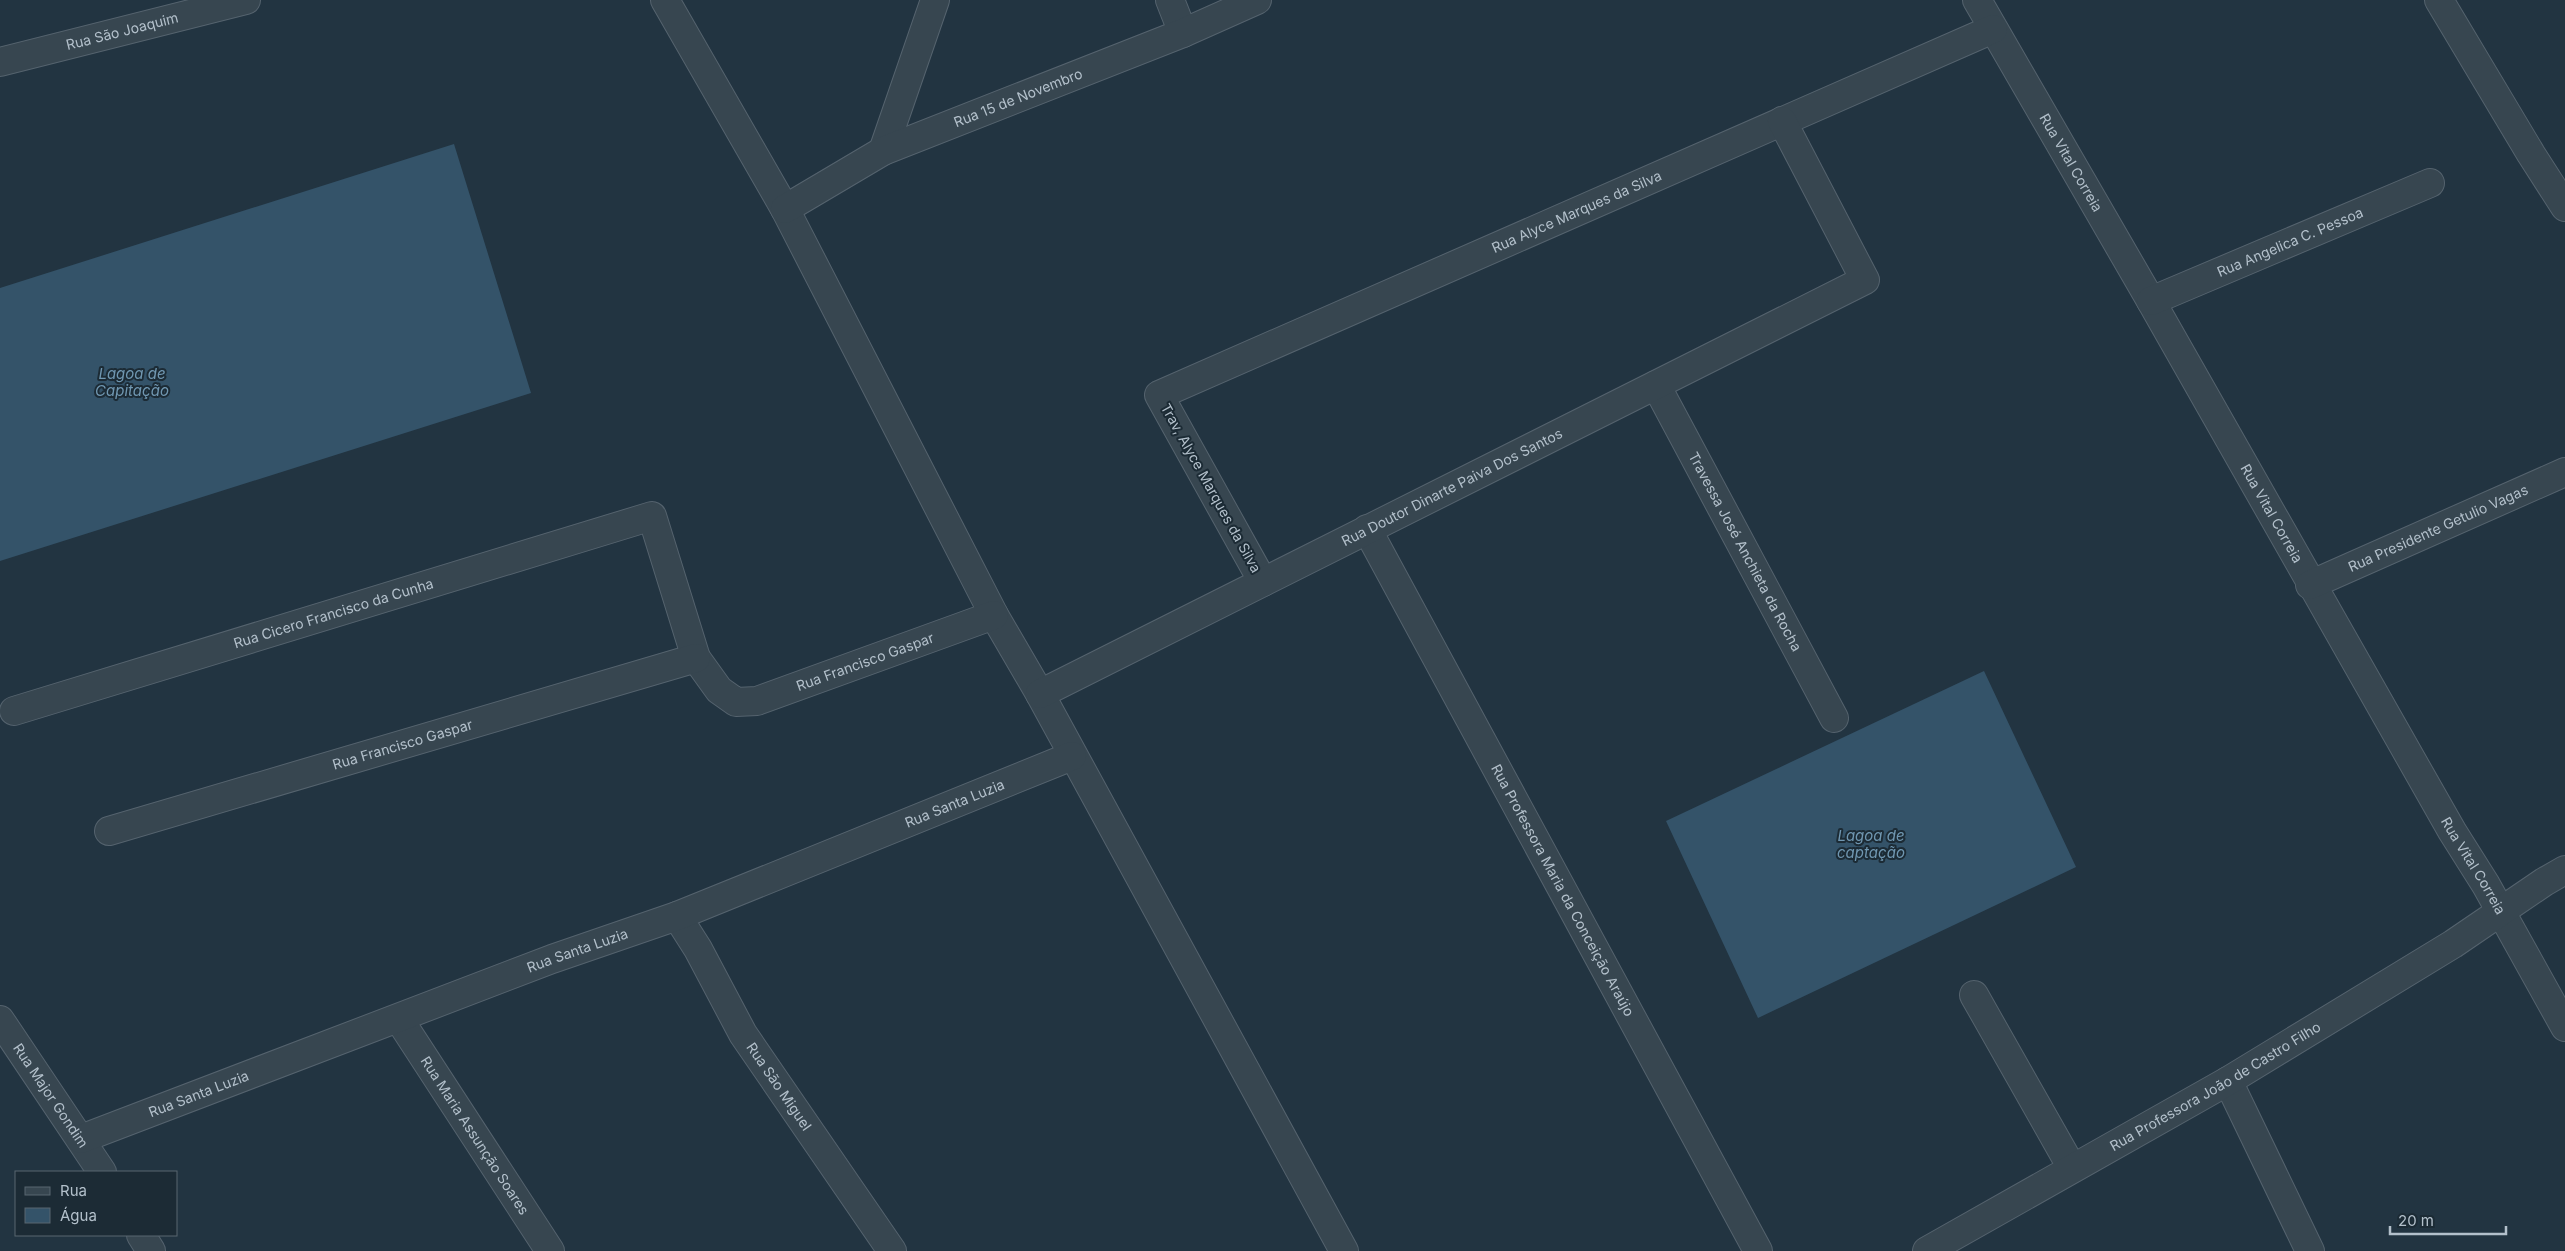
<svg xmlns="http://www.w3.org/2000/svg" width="2565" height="1251" font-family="Inter,sans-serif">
	<rect width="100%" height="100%" fill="#223441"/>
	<path fill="#345369" d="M454 144 531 393 0 561V288Z
		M1984 671 2076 867 1758 1018 1666 821Z"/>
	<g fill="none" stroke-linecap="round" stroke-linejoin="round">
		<g stroke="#55636e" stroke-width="30">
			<g id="minor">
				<path d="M665 0 785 209 994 615 1040 694 1344 1251"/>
				<path d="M1170 0 1183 33"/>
				<path id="s1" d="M1977 0 2151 301 2452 831 2486 885 2565 1027"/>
				<path d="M2439 0 2531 154 2565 207"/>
				<path id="s2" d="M0 62 246 0"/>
				<path d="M883 151 935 0"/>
				<path id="s3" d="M785 209 883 151 1183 33 1257 0"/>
				<path id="s4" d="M2151 301 2430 183"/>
				<path id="s5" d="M1656 385 1834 718"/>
				<path id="s6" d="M1367 529 1758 1251"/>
				<path id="s7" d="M1263 582 1159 395 1993 29"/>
				<path id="s8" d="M2310 585 2565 472"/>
				<path id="s9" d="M1040 694 1865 280 1782 121"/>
				<path id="s10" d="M14 711 652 516 696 658 719 690 736 702 757 701 994 615"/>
				<path id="s11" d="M109 831 696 658"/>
				<path id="s12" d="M677 916 698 949 743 1034 892 1251"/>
				<path d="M1974 995 2072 1168"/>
				<path id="s13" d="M399 1019 550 1251"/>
				<path id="s14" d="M0 1020 102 1172"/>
				<path d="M2228 1081 2310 1251"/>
				<path id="s15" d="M81 1139 552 959 677 916 1072 756"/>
				<path d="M141 1235 151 1251"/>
				<path id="s16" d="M1927 1251 2228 1081 2453 944 2544 882 2565 870"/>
			</g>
		</g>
		<use href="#minor" stroke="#374650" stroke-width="28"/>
	</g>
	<g text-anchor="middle" stroke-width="4" stroke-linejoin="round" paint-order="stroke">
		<g font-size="14" fill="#b3c0cb" stroke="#1c2b35">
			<text dy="5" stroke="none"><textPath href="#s2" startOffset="126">Rua São Joaquim</textPath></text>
			<text dy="5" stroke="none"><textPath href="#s3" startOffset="259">Rua 15 de Novembro</textPath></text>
			<text dy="5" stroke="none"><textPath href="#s1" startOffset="188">Rua Vital Correia</textPath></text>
			<text dy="5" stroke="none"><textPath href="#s7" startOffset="670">Rua Alyce Marques da Silva</textPath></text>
			<text dy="5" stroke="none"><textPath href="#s4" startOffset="151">Rua Angelica C. Pessoa</textPath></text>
			<text dy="5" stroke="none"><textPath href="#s9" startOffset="461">Rua Doutor Dinarte Paiva Dos Santos</textPath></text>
			<text transform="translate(1211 488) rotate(61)" y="5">Trav, Alyce Marques da Silva</text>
			<text dy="5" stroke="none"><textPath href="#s1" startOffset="592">Rua Vital Correia</textPath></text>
			<text dy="5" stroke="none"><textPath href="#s8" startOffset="140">Rua Presidente Getulio Vagas</textPath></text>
			<text dy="5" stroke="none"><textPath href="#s5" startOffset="189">Travessa José Anchieta da Rocha</textPath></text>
			<text dy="5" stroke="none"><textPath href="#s10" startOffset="334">Rua Cicero Francisco da Cunha</textPath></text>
			<text dy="5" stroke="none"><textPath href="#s10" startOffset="1012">Rua Francisco Gaspar</textPath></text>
			<text dy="5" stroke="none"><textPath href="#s11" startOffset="306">Rua Francisco Gaspar</textPath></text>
			<text dy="5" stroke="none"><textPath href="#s15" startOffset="936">Rua Santa Luzia</textPath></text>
			<text dy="5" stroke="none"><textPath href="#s1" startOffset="998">Rua Vital Correia</textPath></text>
			<text dy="5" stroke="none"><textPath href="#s6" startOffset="411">Rua Professora Maria da Conceição Araújo</textPath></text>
			<text dy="5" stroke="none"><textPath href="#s15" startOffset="531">Rua Santa Luzia</textPath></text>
			<text dy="5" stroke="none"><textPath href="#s16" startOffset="332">Rua Professora João de Castro Filho</textPath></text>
			<text dy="5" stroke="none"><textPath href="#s12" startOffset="199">Rua São Miguel</textPath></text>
			<text dy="5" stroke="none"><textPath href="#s15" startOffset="126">Rua Santa Luzia</textPath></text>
			<text dy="5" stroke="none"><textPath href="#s14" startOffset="91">Rua Major Gondim</textPath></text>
			<text dy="5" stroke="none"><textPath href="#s13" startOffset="139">Rua Maria Assunção Soares</textPath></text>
		</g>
		<g font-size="15" font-style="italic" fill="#7097b1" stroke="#1c2b35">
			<text x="132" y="379">Lagoa de<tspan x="132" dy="17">Capitação</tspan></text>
			<text x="1871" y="841">Lagoa de<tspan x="1871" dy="17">captação</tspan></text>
		</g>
	</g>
	<rect x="15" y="1171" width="162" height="65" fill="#1c2b35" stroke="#586771"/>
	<rect x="25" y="1187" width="25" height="8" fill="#374650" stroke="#586771"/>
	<text x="60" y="1196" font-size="15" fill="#b3c0cb">Rua</text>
	<rect x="25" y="1208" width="25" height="15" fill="#345369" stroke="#586771"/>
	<text x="60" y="1221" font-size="15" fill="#b3c0cb">Água</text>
	<path d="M2390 1226v8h116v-8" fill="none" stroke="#b3c0cb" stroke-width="2.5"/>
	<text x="2398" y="1226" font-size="15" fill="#b3c0cb" stroke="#1c2b35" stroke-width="4" paint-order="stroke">20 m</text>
</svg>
